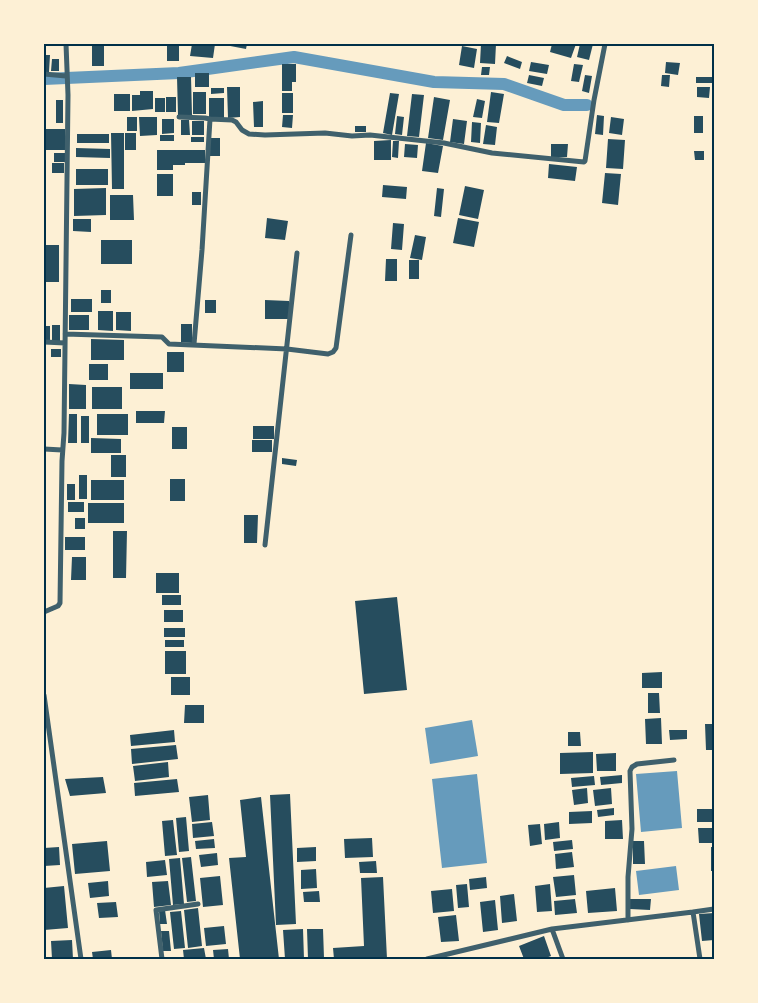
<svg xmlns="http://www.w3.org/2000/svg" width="758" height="1003" font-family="Roboto,sans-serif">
	<rect width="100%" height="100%" fill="#fdf0d5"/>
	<path fill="#669bbc" d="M472 720 478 756 430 764 425 728Z
		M677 771 682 828 641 832 636 774Z
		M477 774 487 863 442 868 432 779Z
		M676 866 679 890 639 895 636 871Z"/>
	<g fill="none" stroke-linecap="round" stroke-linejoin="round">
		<path stroke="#669bbc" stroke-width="12" d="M44 79 179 73 294 57 434 82 504 84 564 105H587"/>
	</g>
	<path fill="#264d5e" d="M92 44H104V66H92Z
		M167 44H179V61H167Z
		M192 44H215L213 58 190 56Z
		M225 44H247L246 49 225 45Z
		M481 44H496L495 64 480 63Z
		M552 44H576L571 58 550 52Z
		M580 44H593L589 60 577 57Z
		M462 46 477 49 474 68 459 65Z
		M44 55H50L49 72H44Z
		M507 56 522 62 520 69 504 63Z
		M52 59H59V71H51Z
		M531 62 549 65 547 74 529 71Z
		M666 62 680 63 678 75 665 73Z
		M282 64H296V82H292V91H282Z
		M574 64 583 65 579 82 571 81Z
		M482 67H490L489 75H481Z
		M195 73H209V87H195Z
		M529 75 544 78 542 86 527 83Z
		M585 75 592 76 589 93 582 91Z
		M662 75H670L669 87 661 86Z
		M177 77H191L192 115H178Z
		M696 77H714V83H696Z
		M227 87H240V117L228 118Z
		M697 87H710L709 98 697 97Z
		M211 88H224V93L211 94Z
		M140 91H153V109L132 111V95H140Z
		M193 92H206V114H193Z
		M491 92 504 94 499 123 487 122Z
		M282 93H293V113H282Z
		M390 93 399 94 392 135 383 133Z
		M114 94H130V111H114Z
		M412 94 424 95 419 137 407 136Z
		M166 97H176V112H166Z
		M434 97 450 100 443 140 428 138Z
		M155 98H165V112H155Z
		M209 98H224V118H209Z
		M477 99 485 101 482 118 473 117Z
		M56 100H63V123H56Z
		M263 101V127H254L253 102Z
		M283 115H293L292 128 282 127Z
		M597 115 604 116 603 135 595 134Z
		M397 116 404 117 402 135 395 134Z
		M694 116H703V133H694Z
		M127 117H137V131H127Z
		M139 117H157V135L140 136Z
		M611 117 624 119 622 135 609 133Z
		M162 119H174V133L162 134Z
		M453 119 467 121 464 144 450 142Z
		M181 120H189L190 135H181Z
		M192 121H204V135H192Z
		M472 122 481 123 480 143 471 142Z
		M486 125 497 127 495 145 483 144Z
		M355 126H366V132H355Z
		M45 129H65V150H45Z
		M111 133H124V189H112Z
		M125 133H136V150H125Z
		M77 134H109V143H77Z
		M160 135H174V141H160Z
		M191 137H204V142H191Z
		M210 138H220V156H210Z
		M608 139 625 140 623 169 606 168Z
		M391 140V160H374V141Z
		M393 141H399L398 158 392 157Z
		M426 143 443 146 438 173 422 171Z
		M405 144 418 145 417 158 404 157Z
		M551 144H568L567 157H551Z
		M76 148 110 149V158L76 157Z
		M157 150H205V163H185V165H173V170H157Z
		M694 151H704V160H695Z
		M54 153H65V162H54Z
		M52 163H64V173H52Z
		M549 164 577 167 575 181 548 178Z
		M76 169H108V185H76Z
		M605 173 621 174 618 205 602 203Z
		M157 174H173V196H157Z
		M383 185 407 187 406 199 382 197Z
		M465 186 484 190 478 219 459 215Z
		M106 188V215L74 216V189Z
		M437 188 444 189 441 217 434 216Z
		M192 192H201V205H192Z
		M110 195H133L134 220H110Z
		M267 218 288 221 285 240 265 238Z
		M458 218 479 222 474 247 453 243Z
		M73 219H91V232L73 231Z
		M393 223 404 224 402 250 391 249Z
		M415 235 426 237 422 260 410 258Z
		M101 240H132V264H101Z
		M44 245H59V282H44Z
		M386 259H397V281H385Z
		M409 260H419V279H409Z
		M101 290H111V303H101Z
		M71 299H92V312H71Z
		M205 300H216V313H205Z
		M265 300 289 301V319H265Z
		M98 311H113V331L98 330Z
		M116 312H131V331L116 330Z
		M69 315H89V330H69Z
		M181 324H192V343L181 342Z
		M52 325H60V341H52Z
		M44 326H50V340H44Z
		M91 339 124 340V360H91Z
		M51 349H61V357H51Z
		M167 352H184V372H167Z
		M89 364H108V380H89Z
		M130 373H163V389H130Z
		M69 384 86 385V409H69Z
		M92 387H122V409H92Z
		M136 411H165L164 423H136Z
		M69 414H77V443H68Z
		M97 414H128V435H97Z
		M81 416H89V443H81Z
		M253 426H274V439H253Z
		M172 427H187V449H172Z
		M91 438 121 439V453H91Z
		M252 440H272V452H252Z
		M111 455H126V477H111Z
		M282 458 297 460 296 466 282 464Z
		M79 475H87V499H79Z
		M170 479H185V501H170Z
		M91 480H124V500H91Z
		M67 484H75V500H67Z
		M68 502H84V512H68Z
		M88 503H124V523H88Z
		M244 515H258L257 543H244Z
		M75 518H85V529H75Z
		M113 531H127L126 578H113Z
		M65 537H85V550H65Z
		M72 557H86V580H71Z
		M156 573H179V593H156Z
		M162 595H181V605H162Z
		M397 597 407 690 364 694 355 601Z
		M164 610H183V622H164Z
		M164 628H185V637H164Z
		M165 640H184V647H165Z
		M165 651H186V674H165Z
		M662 672V688H642V673Z
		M171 677H190V695H171Z
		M648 693H659L660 713H648Z
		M185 705H204V723H184Z
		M661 718 662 744H646L645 719Z
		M705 724H714V750H706Z
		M174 730 175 742 131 746 130 735Z
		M669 730H687V739L670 740Z
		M568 732H580L581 746H568Z
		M176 745 178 759 132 764 131 749Z
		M593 752V773L560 774V753Z
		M616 753V771H597L596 754Z
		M168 762 169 777 135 781 133 766Z
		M622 775V783L601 785 600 777Z
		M594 776 595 785 572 787 571 778Z
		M103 777 106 793 70 796 65 779Z
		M177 779 179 792 135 796 134 783Z
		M587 788 588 803 574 805 572 790Z
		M611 788 612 804 595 806 593 790Z
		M290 794 296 924 276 925 270 795Z
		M208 795 210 820 192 822 189 797Z
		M261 797 279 959H240L229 858 246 857 240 800Z
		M614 808V815L598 817 597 810Z
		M697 809H714V822H697Z
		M592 811V823L569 824V812Z
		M186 817 189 851 179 852 176 818Z
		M173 820 177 855 165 856 162 821Z
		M622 820 623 839H605V821Z
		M212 822 214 836 193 838 192 824Z
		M559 822 560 838 545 840 544 824Z
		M540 824 542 844 530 846 528 825Z
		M698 828H714V843H699Z
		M372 838 373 857 345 858 344 839Z
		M214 839 215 848 196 849 195 841Z
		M572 840 573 849 554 851 553 842Z
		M107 841 110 871 75 874 72 844Z
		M633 841H644L645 864H633Z
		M59 847 60 865 44 866V848Z
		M316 847V861L297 862V848Z
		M711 847H714V871H711Z
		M572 852 574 867 556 869 555 854Z
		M217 853 218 865 201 867 199 855Z
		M191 857 196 901 187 902 182 858Z
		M180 858 184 904 173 905 169 859Z
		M165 860 167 875 147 877 146 862Z
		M376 861 377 873H360L359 862Z
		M316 869 317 888 301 889V870Z
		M574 875 576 895 556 897 553 877Z
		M220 876 223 905 203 907 200 878Z
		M383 877 387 959H334L333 948 364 946 361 878Z
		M486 877 487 888 470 890 469 879Z
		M108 881 109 896 90 898 88 883Z
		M168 881 171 905 154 907 152 882Z
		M467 884 469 907 458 908 456 885Z
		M550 884 552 911 537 912 535 886Z
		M64 886 68 928 44 930V888Z
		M615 888 617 911 588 913 586 891Z
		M452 889 454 911 433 913 431 891Z
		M319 891 320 902H304L303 892Z
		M514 894 517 921 502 923 500 896Z
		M575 899 577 913 555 915 554 901Z
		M630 899H651L650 910 630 909Z
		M495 900 498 930 483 932 480 902Z
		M116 902 118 917 99 918 97 903Z
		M198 908 202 946 188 948 184 910Z
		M165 910 167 924H160L159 911Z
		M181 911 185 948 174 949 170 912Z
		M714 913V940L702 941 699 914Z
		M456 915 459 941 441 942 438 917Z
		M224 926 226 944 206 946 204 928Z
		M303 929 304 959H285L283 930Z
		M307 929H323L324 958 308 959Z
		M161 931H169L171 951H163Z
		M544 936 551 956 543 959H524L519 946Z
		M72 940 73 959H52L51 941Z
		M204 948 206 959H184L183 950Z
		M228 949 229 959H214L213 950Z
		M111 950 112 959H93L92 952Z"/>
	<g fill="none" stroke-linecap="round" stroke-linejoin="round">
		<path stroke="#3f606c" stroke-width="5" d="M44 74 66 76
			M179 117 205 118 210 119 232 120 236 122 242 130 249 134 265 135 325 133 352 136 370 135 444 143 492 153 584 162 585 161 594 100 605 44
			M65 334 162 337 169 344 287 349 328 354 333 352 336 348 351 235
			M44 342 65 343
			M194 344 202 250 210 119
			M44 449 62 450
			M265 545 297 253
			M44 612 58 606 60 603 62 461 64 433 68 95 66 44
			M44 695 81 959
			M693 912 700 959
			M628 920V877L632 829 630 771 632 767 637 764 674 760
			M552 929 563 959
			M162 959 156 910 198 904
			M427 959 552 929 693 912 714 909"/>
	</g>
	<rect width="758" height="1003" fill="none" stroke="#fdf0d5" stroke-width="90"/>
	<rect x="45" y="45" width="668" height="913" fill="none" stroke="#003049" stroke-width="2"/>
</svg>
